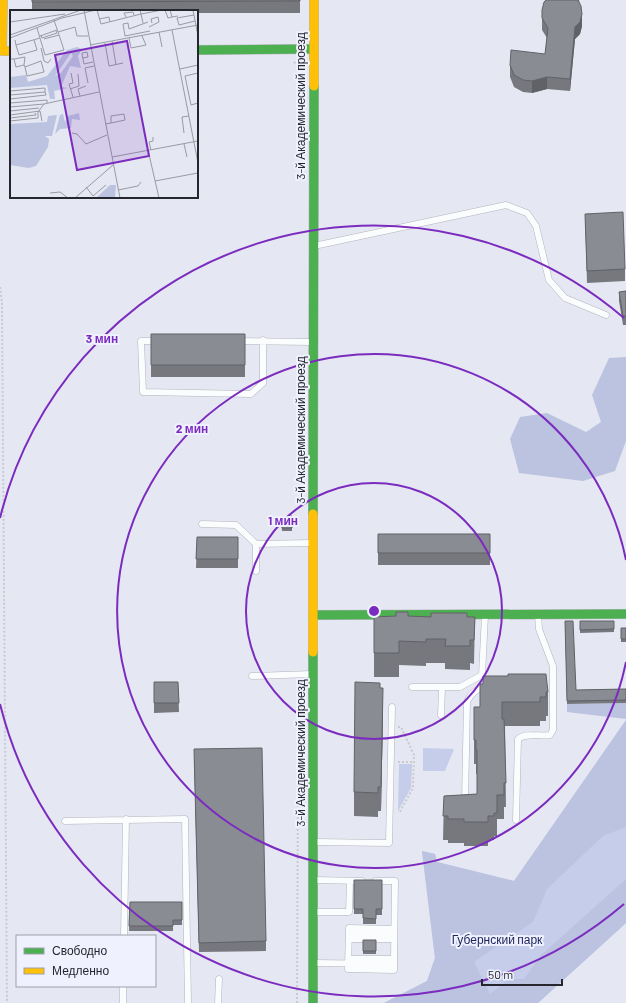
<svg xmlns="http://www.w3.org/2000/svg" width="626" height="1003" font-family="Barlow,sans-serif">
	<rect width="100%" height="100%" fill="#e5e8f2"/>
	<path fill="#c6cdea" d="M626 720V923L538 1003H384L427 981 435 958 422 851 435 854 437 862 514 881Z
		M423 748 454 749 445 771H423Z
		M399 764H412L411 788 398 811Z"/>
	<path fill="#bbc3e0" d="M626 357V441L615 471 583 481 519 473 510 439 520 417 547 413 586 432 601 422 592 395 609 358Z
		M626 703V719L567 712V704Z
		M626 720V827L603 836 547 889 533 922 474 962 490 994 509 979H524L540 956 626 879V923L538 1003H384L427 981 435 958 422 851 435 854 437 862 514 881Z"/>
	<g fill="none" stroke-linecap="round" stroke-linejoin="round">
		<g stroke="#b2b4bc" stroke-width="7">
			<path id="lane" d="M314 246 506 205 527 213 536 226 549 280 565 298 606 315
				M159 341H141L143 392 251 394 263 383V340
				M238 341 312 342
				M202 524 236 525 256 544
				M256 571V544L311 543
				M252 676 312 674
				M412 687H460L482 675 485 615
				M441 715 442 687
				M465 801 467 702C470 694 478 687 488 687
				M516 820 518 739C526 732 541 737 550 735L553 730V666L539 629 538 615
				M65 821 185 819 188 1003
				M315 842 389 843 392 707
				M315 880 362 881
				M375 881H395L394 959V970L348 969 349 928 394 929
				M315 912H349L350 881
				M349 934H394
				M124 936 126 819
				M349 939H394
				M349 959H394
				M314 963 394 964
				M123 1003V986
				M218 1003 219 979"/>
		</g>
		<g stroke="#b2b4bc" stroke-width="10">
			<path id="fast" d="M197 50 312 49
				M313 514 314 86
				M314 615 626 614
				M313 1003V652"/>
		</g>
		<g stroke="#b2b4bc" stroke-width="10">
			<path id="slow" d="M3 0 2 51H11
				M314 86V0
				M313 652V514"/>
		</g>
		<path stroke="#cacace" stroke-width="2" stroke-dasharray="2 2" stroke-linecap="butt" d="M294 62 299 67V69
			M0 287 2 303 7 1003
			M398 727H401L414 755 413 788 399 813
			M398 762H413
			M297 1003 298 768"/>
		<use href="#lane" stroke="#fbfcfd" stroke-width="6"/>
		<use href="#fast" stroke="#4caf50" stroke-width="9"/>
		<use href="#slow" stroke="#ffc107" stroke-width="9"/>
	</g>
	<path fill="#77787e" d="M32 0H300V13H197V11H32Z
		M546 0H579L582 26 580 34 575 39 570 91 547 89 532 93 523 92 514 87 510 77V65L545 54 547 38 542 30V10Z
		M585 214 625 269V281L587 283Z
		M626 291V325H623L619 301V292Z
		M151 334H245V377H151Z
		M292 516V531H282L281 517Z
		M378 534H490V565H378Z
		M197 537H238V568H196Z
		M408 616 475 617 474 664 470 663V670L445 669V663H426V666L399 665V677H374V653Z
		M565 621 576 690 626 689V703L567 704Z
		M580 621H614V632L580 633Z
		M621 628H626V642H621Z
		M154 682H178L179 712 154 713Z
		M480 684 548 692V716H546V721H540V726H505L506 807H504V819H497V837L494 836V840H488V846H464V843H448V840H443L444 796 477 794V774H476V764H474V740L480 707Z
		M380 688 383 712 381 811H378V817L354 816V792Z
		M194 758 266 941V951L199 952Z
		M354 880H382V915H376V924H363V914H354Z
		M130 902H182V925H173V931H129Z
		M363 940H376V954H363Z"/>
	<path fill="#616267" d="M582 14V26L580 34 575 39 570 91V79L575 27Z
		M547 77V89L532 93V81Z
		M383 688V712L381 811V787Z"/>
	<path fill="#8a8c93" stroke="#616267" d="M32 0H300V1L32 2Z
		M546 0H578L581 6 582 14 580 22 575 27 570 79 547 77 532 81 523 80 514 75 510 65 511 50 545 54 548 28 542 18V10L544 2Z
		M623 212 625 269 587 271 585 214Z
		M626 291V316H623L619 292Z
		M151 334H245V365H151Z
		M292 516V528H282L281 517Z
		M378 534H490V553H378Z
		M197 537H238V559H196Z
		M396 612H408V616L431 617V613H467V617H475L474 640H470V646H445L446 639H426V642L399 641V653H374V617L396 616Z
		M565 621H573L576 690 626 689V700L567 701Z
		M580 621H614V629L580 630Z
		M621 628H626V639H621Z
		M508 674H546L548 692H546V697H540V702H502V719H504L506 783H504V795H497V813H494V816H488V822H464V819H448V816H443L444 796 477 794V750H476V740H474V707H480V684H483V676H508Z
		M154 682H178L179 703H154Z
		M355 682 380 683V688H383L381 787H378V793L354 792Z
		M262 748 266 941 199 943 194 749Z
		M354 880H382V909H376V919L363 918V909H354Z
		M130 902H182V920H173V926H129Z
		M363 940H376V951H363Z"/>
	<g fill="none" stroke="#7b2cbf" stroke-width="2">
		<circle cx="374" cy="611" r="128"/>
		<path d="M626 662A257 257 0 1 1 626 560"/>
		<path d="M624 904A385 385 0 0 1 0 704M0 518A385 385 0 0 1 624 318"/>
	</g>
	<g text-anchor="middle" stroke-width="4" stroke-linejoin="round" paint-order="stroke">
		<g font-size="12" fill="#25262e" stroke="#eff2fe">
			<text transform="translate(301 106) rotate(-90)" y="4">3-й Академический проезд</text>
			<text transform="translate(301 430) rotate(-90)" y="4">3-й Академический проезд</text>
			<text transform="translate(301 753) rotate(-90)" y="4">3-й Академический проезд</text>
		</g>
		<g font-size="12" fill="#1d245b" stroke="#eff2fe">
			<text x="497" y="944">Губернский парк</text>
		</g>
	</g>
	<g transform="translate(10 10)">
		<rect width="188" height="188" fill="#e5e8f2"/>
		<path d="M67 37 72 39 68 46 71 58 60 56 51 77 58 78 44 81 45 89H40L37 75 0 78V67L16 65 18 72 37 66 57 40ZM61 43 63 46 56 56 51 63 45 66ZM69 103 70 110 62 109 61 118 50 119 45 124 50 105 53 104 55 112 58 106ZM47 105 42 126H35L39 129 38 137 26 156 19 158 0 155V114L37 112 38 106ZM100 175H106L105 188H86Z" fill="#bbc3e0" fill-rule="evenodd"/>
		<path fill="none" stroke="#989aa4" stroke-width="1" d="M74 0 110 188M87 0 91 14 131 4 130 0M155 0 158 8 162 7M160 0 162 7 168 6M183 0 188 26M184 5 167 8 169 15 185 11M116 7 114 3 123 2 124 5M89 9 99 7 100 12M0 12 55 4M138 12 119 19 118 13 113 14 115 26 140 21M133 13 131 4 152 0M139 17 149 12 148 7 141 9 142 13M27 18 35 45 54 40 44 10M162 20 188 153M48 22 65 17 67 26H78M149 22 152 37M0 25 71 0M31 25 32 28 47 23 46 21M30 26 47 20M0 28 52 8 86 0M119 28 121 38 136 35 132 26M34 29 49 25M5 30 6 35 30 28M102 31 106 55M95 33 99 56 113 53M6 35 9 45 27 40 24 30M80 35 188 15M31 38 34 51 38 53 41 49M73 48 78 47 77 42 72 43V44L74 54 83 52M0 49H4L6 57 14 55 15 57 31 51 34 62 17 66 15 57M4 49 15 47 14 55M170 59 188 55M61 63 63 73 59 74 63 87M188 63 175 66 181 95 188 93M78 73 75 58 84 56M60 79 69 76 68 64M0 81 35 78V82M0 85 35 82M70 86 68 79 76 76M0 89 36 85 35 82M0 93 37 90V93M0 97 34 94 89 82M0 101 29 98M0 105 30 101 32 111M0 108 26 105 25 103M0 111 28 108V102L34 94M95 114 101 113 115 110 114 104 101 106V113M62 123 67 124 76 134 97 125M174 123 172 107 179 106M174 134 177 147M138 140 149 188M141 140 139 132 143 131V127M102 147 188 131M145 171 188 163M76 177 83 186 96 175M108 180 128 176 131 172M40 183 50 182 58 188M65 188 103 155"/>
		<path fill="#7b2cbf" fill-opacity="0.15" stroke="#7b2cbf" stroke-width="2" d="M117 31 139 146 67 160 45 45Z"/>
		<rect width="188" height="188" fill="none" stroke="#25262e" stroke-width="2"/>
	</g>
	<circle cx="374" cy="611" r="6" fill="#7b2cbf" stroke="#eff2fe" stroke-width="2"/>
	<g font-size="12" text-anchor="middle" font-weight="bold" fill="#7b2cbf" stroke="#eff2fe" stroke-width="4" stroke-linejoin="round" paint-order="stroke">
		<text x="102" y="343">3 мин</text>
		<text x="192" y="433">2 мин</text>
		<text x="283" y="525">1 мин</text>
	</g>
	<rect x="16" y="935" width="140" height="52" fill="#eff2fe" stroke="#9ea0ab"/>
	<rect x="24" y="948" width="20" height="6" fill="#4caf50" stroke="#9ea0ab"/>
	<text x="52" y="955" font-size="12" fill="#25262e">Свободно</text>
	<rect x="24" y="968" width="20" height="6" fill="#ffc107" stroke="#9ea0ab"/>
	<text x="52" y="975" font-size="12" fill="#25262e">Медленно</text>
	<path d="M482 979v6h80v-6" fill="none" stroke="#25262e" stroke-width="2"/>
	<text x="488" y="979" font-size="12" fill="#25262e" stroke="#eff2fe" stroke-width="3" paint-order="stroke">50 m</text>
</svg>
